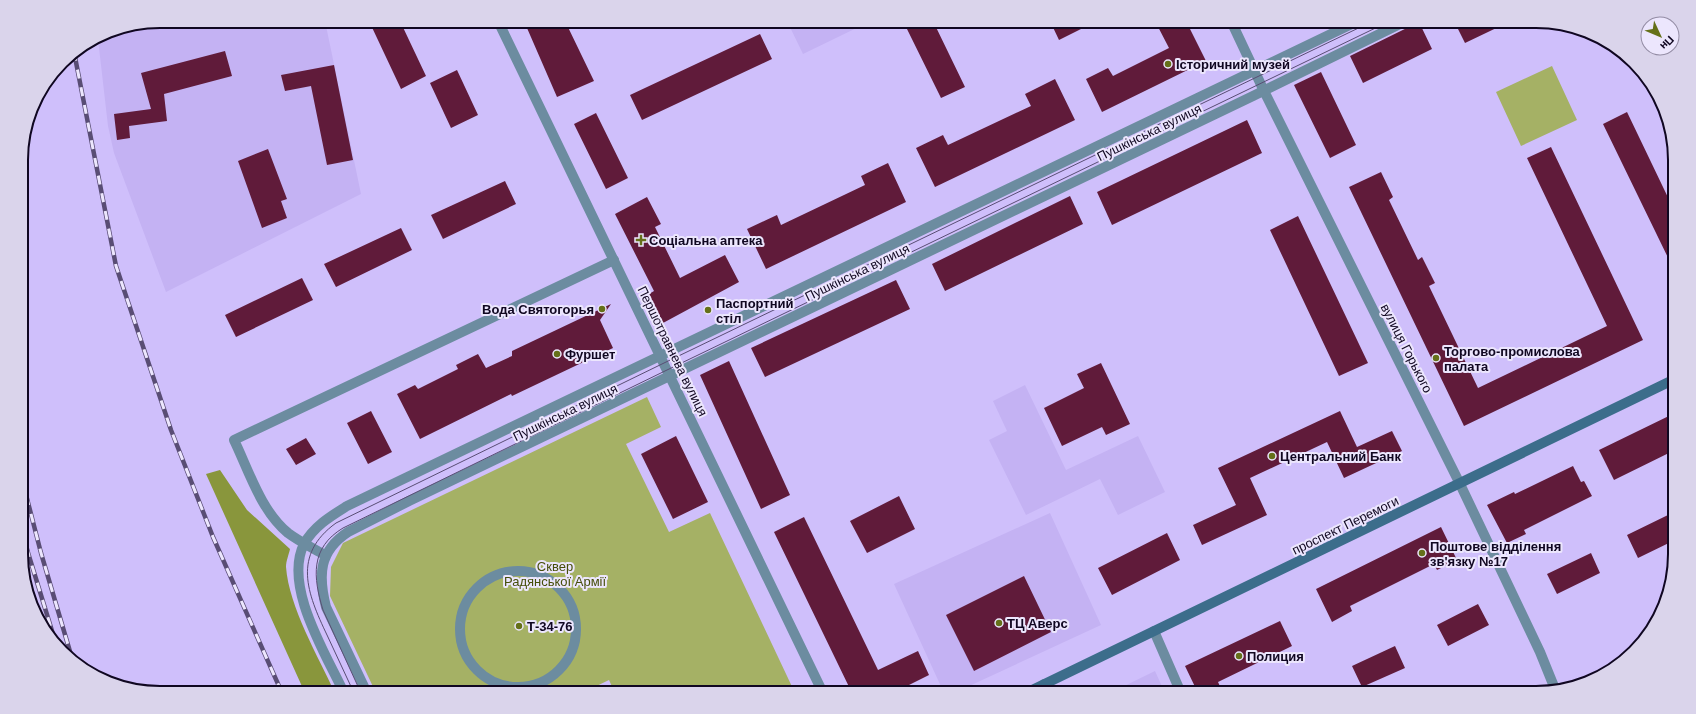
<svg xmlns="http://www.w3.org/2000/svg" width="1696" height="714" font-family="Helvetica,sans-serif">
	<rect width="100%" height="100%" fill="#cfbffb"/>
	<path fill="#c4b2f3" d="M160 21H325L361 194 166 292 114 153 108 126 98 39 138 30 137 25Z
		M787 21H871L803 54Z
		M1025 385 1066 470 1138 436 1165 492 1118 515 1100 479 1026 515 989 440 1007 431 993 401Z
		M1050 513 1101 625 954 693H944L894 584Z
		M1155 671 1165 693H1110Z"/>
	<path fill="#a5b165" d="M1552 66 1577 120 1521 146 1496 92Z
		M647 397 661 427 626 444 669 532 710 513 795 693H615L609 680 582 693H376L330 596 331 567 343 543Z"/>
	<path fill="#89963c" d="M220 470 247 510 290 549C289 554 286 561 286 567 289 607 318 656 335 693H305L206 474Z"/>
	<path fill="#601b3a" d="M369 21H400L426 76 401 89Z
		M542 21H565L594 81 557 97 527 28Z
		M917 21H933L965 87 941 98 906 27Z
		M1050 21H1097L1059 40Z
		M1155 21H1186L1206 61 1102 112 1086 79 1108 68 1113 76 1169 48Z
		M1454 21H1511L1465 43Z
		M1419 22 1432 49 1363 83 1350 56Z
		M760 34 772 59 642 120 630 95Z
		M225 51 232 76 164 94 167 121 129 126 130 138 117 140 114 114 151 109 141 73Z
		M334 65 353 160 327 165 311 86 285 91 281 75Z
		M457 70 478 115 451 128 430 83Z
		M1321 72 1356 145 1330 158 1294 85Z
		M1055 79 1075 120 935 187 916 148 943 135 948 145 1031 106 1025 94Z
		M1627 112 1674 210V270L1603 124Z
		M596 113 628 178 606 189 574 124Z
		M1247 120 1262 153 1112 225 1097 192Z
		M1551 147 1643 340 1464 426 1349 187 1381 172 1393 197 1389 200 1418 260 1422 257 1435 283 1429 286 1478 388 1607 326 1527 158Z
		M268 149 287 199 281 201 287 218 262 228 238 161Z
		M888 163 906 202 766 269 747 229 777 215 781 225 865 185 861 176Z
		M505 181 516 204 443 239 431 215Z
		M1070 196 1083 224 945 291 932 264Z
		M647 197 661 224 655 227 680 278 725 255 739 282 663 323 649 294 654 291 615 214Z
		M1298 216 1368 363 1339 376 1270 230Z
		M401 228 412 250 336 287 324 264Z
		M302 278 313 300 236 337 225 315Z
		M896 280 910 309 765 377 751 348Z
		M611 304 600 320 613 348 512 396 511 394 420 439 397 394 415 385 418 389 458 369 456 365 478 354 486 368 512 356V351Z
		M729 361 790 495 761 509 700 375Z
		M1101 363 1130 424 1106 435 1102 427 1062 446 1044 408 1084 388 1077 374Z
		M371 411 392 452 368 464 347 423Z
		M1340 411 1357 447 1392 431 1402 451 1344 478 1327 442 1250 478 1267 515 1202 545 1193 525 1236 505 1218 468Z
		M1675 413V450L1614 480 1599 450Z
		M676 436 708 502 673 519 641 454Z
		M306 438 316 454 296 465 286 449Z
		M1573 466 1581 482 1584 481 1592 496 1524 530 1526 534 1507 543 1487 505 1514 492 1515 494Z
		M899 496 915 529 867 553 850 521Z
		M1668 515 1675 529V540L1638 558 1627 535Z
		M804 517 878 670 918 651 929 675 893 693H852L774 532Z
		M1441 527 1457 560 1437 570 1434 564 1350 606 1352 611 1332 622 1316 589Z
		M1167 533 1180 560 1112 595 1098 568Z
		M1591 553 1600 573 1557 594 1547 574Z
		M1024 576 1051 632 974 671 946 615Z
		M1478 604 1489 625 1448 646 1437 625Z
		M1280 621 1292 646 1218 682 1223 693H1198L1185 666Z
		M1395 646 1405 668 1362 687 1352 666Z"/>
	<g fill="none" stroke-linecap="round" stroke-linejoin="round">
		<path stroke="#6c8ca0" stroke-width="10" d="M460 629a58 58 0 1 1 116 0a58 58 0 1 1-116 0Z
			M1044 684 1049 693"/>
		<path stroke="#6c8ca0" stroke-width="10" d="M1231 21 1264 91 1460 484 1540 652 1555 689
			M325 555C313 548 300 542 288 533 261 511 249 471 234 440L614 260
			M1154 631 1181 693
			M344 693C326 654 283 586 304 544 314 526 331 516 347 506L1358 21
			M367 693 326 607C318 575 319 551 348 532L409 501 1253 96 1406 21"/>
		<path stroke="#6c8ca0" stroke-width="10" d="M498 21 823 693"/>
		<path stroke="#3c6d8b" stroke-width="10" d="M1026 693 1675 379"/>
		<path stroke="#594d74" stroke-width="1" d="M354 693C345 674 336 654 327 635 307 593 292 555 336 523L664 363 1373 21
			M361 693 323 610C313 577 310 548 343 528L667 370 1390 21"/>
		<g stroke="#594d74" stroke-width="4.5">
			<path id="rail" d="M74 52 116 266 171 430 213 537 282 693
				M22 479 41 553 71 655
				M22 531 29 556 56 644"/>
		</g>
		<use href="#rail" stroke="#ece6fd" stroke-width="3" stroke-dasharray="9" stroke-linecap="butt"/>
	</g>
	<g fill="#657019" stroke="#ece6fd" stroke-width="1.5">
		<circle cx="1168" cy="64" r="4"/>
		<path d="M639 234h4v4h4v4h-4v4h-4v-4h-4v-4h4z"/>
		<circle cx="602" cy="309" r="4"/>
		<circle cx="708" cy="310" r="4"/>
		<circle cx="557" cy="354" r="4"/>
		<circle cx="1436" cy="358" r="4"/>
		<circle cx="1272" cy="456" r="4"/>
		<circle cx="1422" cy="553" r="4"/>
		<circle cx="999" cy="623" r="4"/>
		<circle cx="519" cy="626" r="4"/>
		<circle cx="1239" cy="656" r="4"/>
	</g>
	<g text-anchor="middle" stroke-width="4" stroke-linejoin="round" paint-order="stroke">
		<g font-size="13" font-weight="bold" fill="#100721" stroke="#ece6fd" text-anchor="start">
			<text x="1176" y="69">Історичний музей</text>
			<text x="649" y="245">Соціальна аптека</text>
			<text x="716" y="308">Паспортний<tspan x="716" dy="15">стіл</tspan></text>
			<text x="594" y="314" text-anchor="end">Вода Святогорья</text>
			<text x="1444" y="356">Торгово-промислова<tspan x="1444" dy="15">палата</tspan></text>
			<text x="565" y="359">Фуршет</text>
			<text x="1280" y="461">Центральний Банк</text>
			<text x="1430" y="551">Поштове відділення<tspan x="1430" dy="15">зв'язку №17</tspan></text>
			<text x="1007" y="628">ТЦ Аверс</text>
			<text x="527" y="631">Т-34-76</text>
			<text x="1247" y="661">Полиция</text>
		</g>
		<g font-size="13" fill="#100721" stroke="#ece6fd">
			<text transform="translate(1149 132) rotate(-26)" y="5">Пушкінська вулиця</text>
			<text transform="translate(857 272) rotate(-26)" y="5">Пушкінська вулиця</text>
			<text transform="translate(1407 348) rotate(63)" y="5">вулиця Горького</text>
			<text transform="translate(673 351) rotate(64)" y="5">Першотравнева вулиця</text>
			<text transform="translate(565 412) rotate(-26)" y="5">Пушкінська вулиця</text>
			<text transform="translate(1345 525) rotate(-26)" y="5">проспект Перемоги</text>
		</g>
		<g font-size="13" fill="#464e0a" stroke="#ece6fd">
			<text x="555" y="571">Сквер<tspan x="555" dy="15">Радянської Армії</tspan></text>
		</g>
	</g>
	<path d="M0 0H1696V714H0ZM160 28H1536A132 132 0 0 1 1668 160V554A132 132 0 0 1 1536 686H160A132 132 0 0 1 28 554V160A132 132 0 0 1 160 28Z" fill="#dad4eb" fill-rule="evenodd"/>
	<path fill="none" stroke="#100721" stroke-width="2" d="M160 28H1536A132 132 0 0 1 1668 160V554A132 132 0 0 1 1536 686H160A132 132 0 0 1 28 554V160A132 132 0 0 1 160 28Z"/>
	<g transform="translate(1660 36) rotate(134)"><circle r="19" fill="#ece6fd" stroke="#948da5"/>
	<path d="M0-3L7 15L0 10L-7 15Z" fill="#657019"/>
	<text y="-6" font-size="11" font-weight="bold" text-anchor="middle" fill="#100721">Пн</text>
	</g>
</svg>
